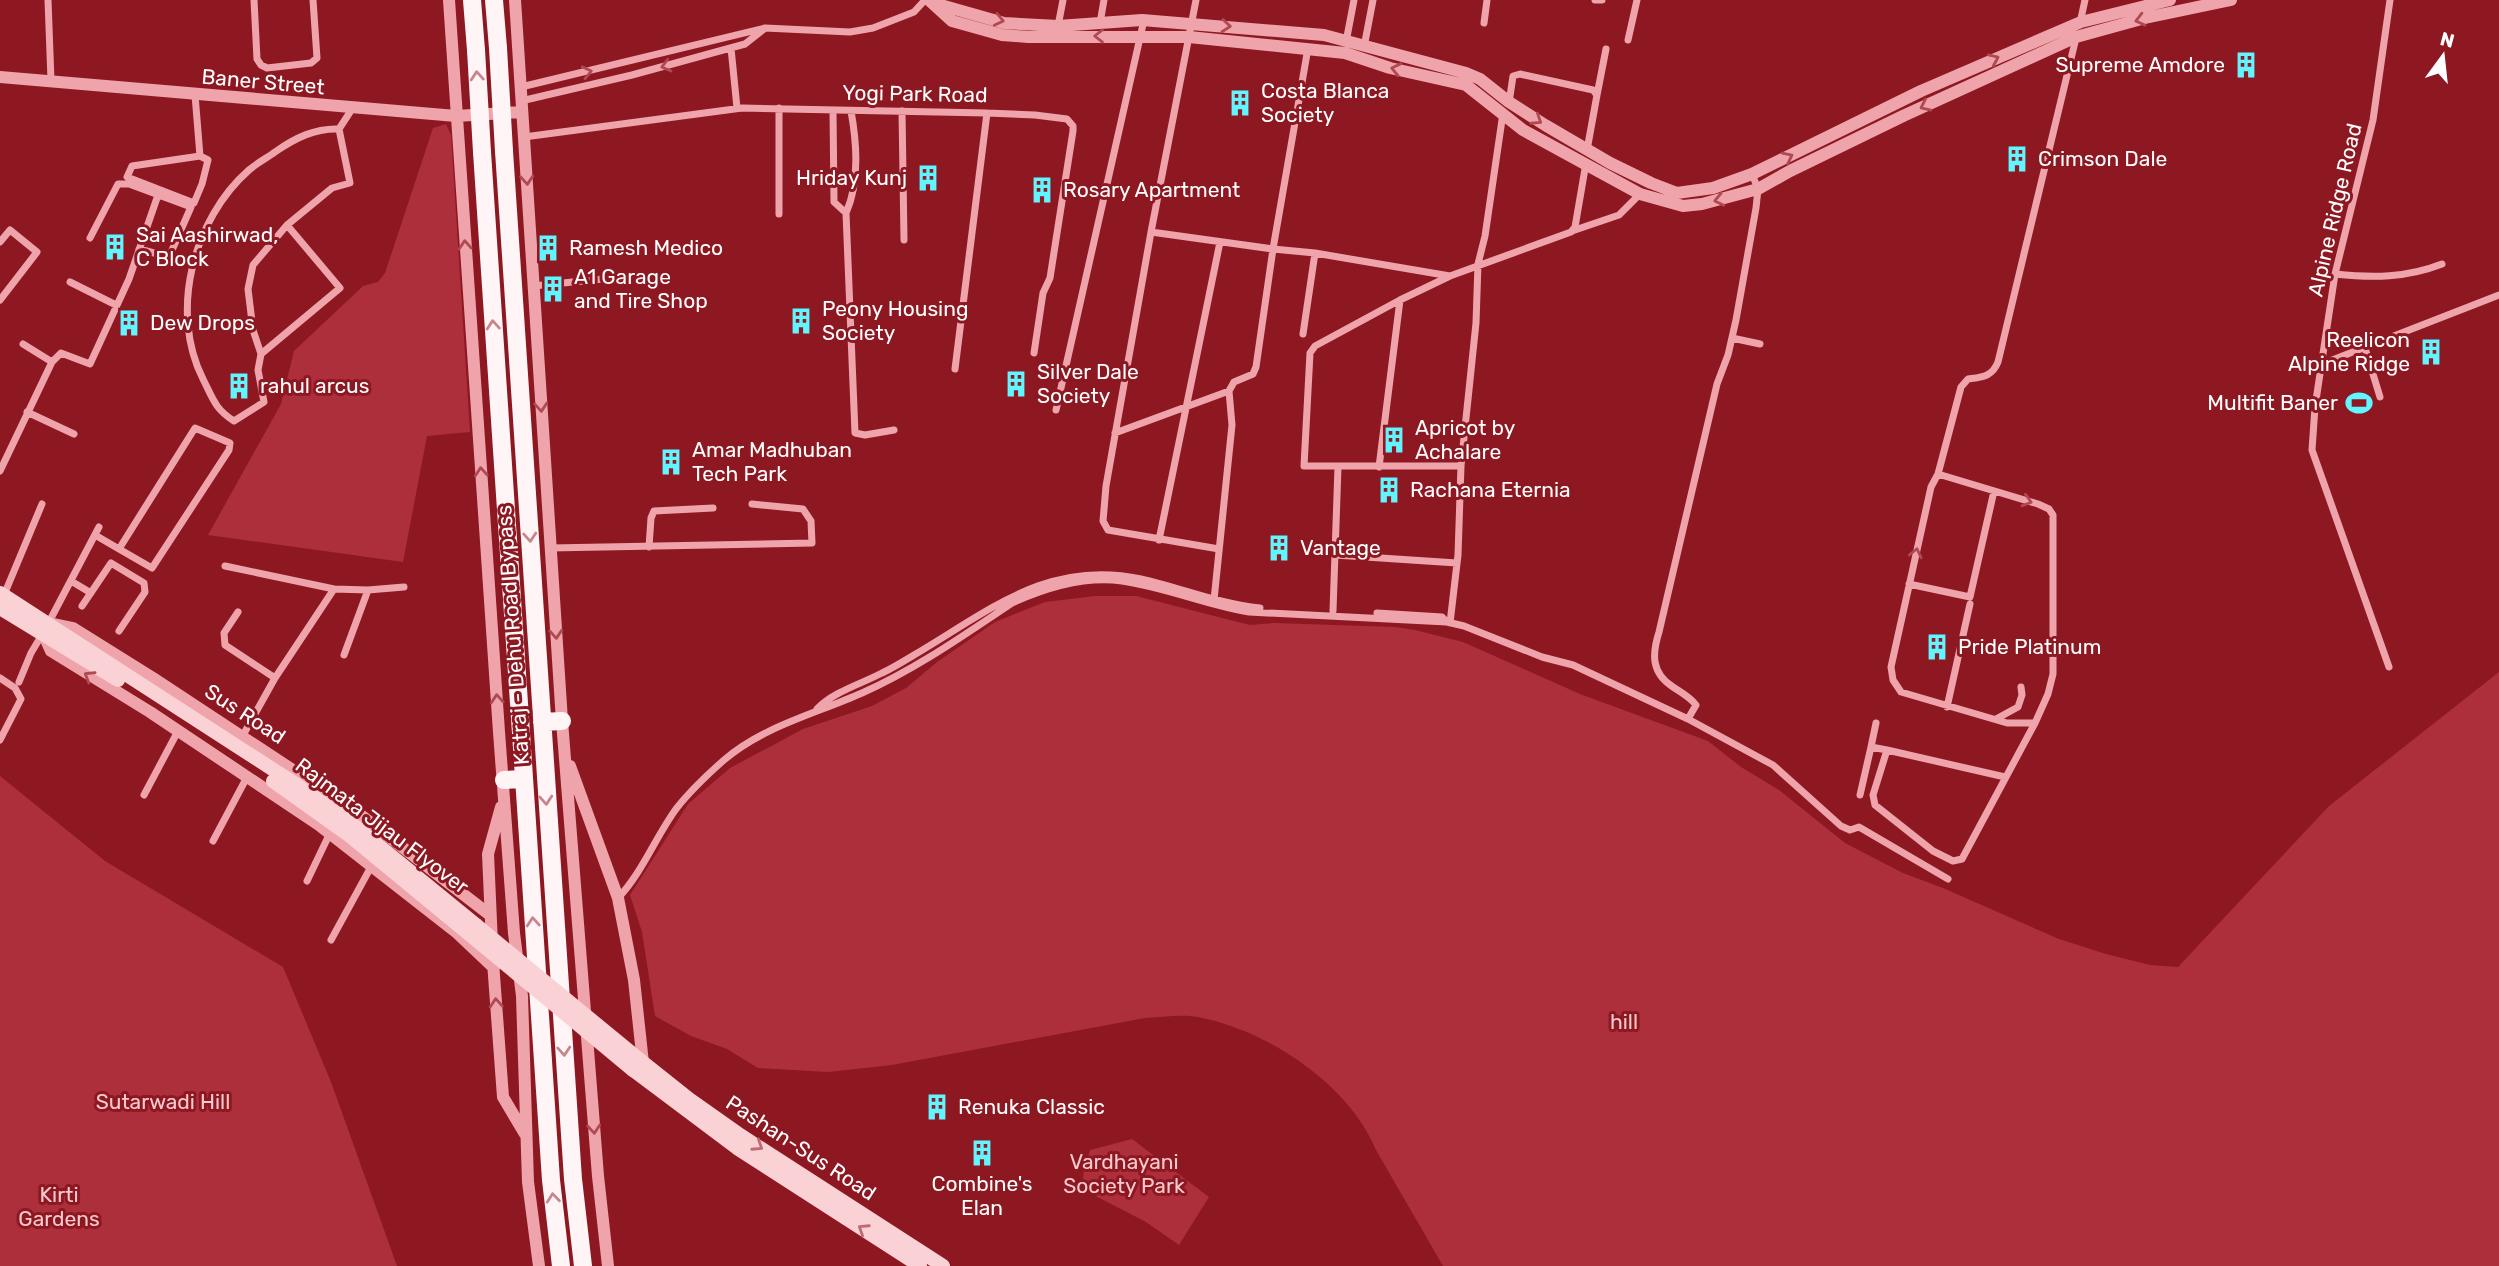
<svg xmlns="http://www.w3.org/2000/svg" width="2499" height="1266" font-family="Rubik,sans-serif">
	<rect width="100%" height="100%" fill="#8d1822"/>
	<path fill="#ad2f3b" d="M446 124 451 135 470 432 427 436 403 562 208 535 281 404 294 351 363 286 378 282 385 273 433 128Z
		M1095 596H1136L1250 625 1274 623 1395 627 1415 630 1463 642 1580 694 1708 741 1741 767 1779 790 1845 843 1903 873 1943 888 2059 939 2106 954 2150 965 2178 967 2329 806 2499 672V1266H1443L1376 1150C1349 1084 1267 1030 1198 1017 1181 1014 1163 1017 1145 1018L892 1065 828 1072 758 1068 727 1049 691 1036 655 1016 642 932 630 895 688 804 730 768 803 729 872 706 906 688 937 662 995 622 1045 602Z
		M0 776 105 861 283 967 331 1082 397 1266H0Z
		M1132 1139 1209 1197 1179 1245 1146 1222 1082 1189 1084 1169 1090 1150Z"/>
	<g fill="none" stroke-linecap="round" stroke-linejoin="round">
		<path stroke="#efa4ab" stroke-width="7" d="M48 0 51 80
			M254 0 257 59 261 65 267 68 311 63 317 58 313 0
			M1595 0H1602
			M1100 23 1104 0
			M1484 23 1487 0
			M2080 23 2085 0
			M1058 26 1063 0
			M1628 40 1637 0
			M1346 42 1354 0
			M1364 47 1373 0
			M731 48 737 108
			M521 87 765 28 850 32 873 28 914 12 925 0
			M195 95 200 156 132 166 127 177 194 203 202 184 208 160 200 156
			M1597 95 1606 49
			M521 101 632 75 745 44 764 29
			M1509 103 1513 76 1520 74 1593 90 1597 95 1587 150
			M779 108V214
			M833 110 834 202 846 213
			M851 111C857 144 860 182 846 213L855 433 865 435 894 430
			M902 111 904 240
			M524 137 742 108 987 113 1035 115 1067 119 1073 126V131L1050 278 1043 293 1034 353
			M287 225 253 265 248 289 253 330 261 354 258 370 264 402 234 421C215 409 213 399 203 379 169 312 193 219 249 170 257 163 267 158 275 152 295 138 315 128 339 129
			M1572 231 1619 215 1640 194
			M1151 232 1196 0
			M90 238 118 184H129L191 207 169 257 139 249
			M0 242 10 230 37 252 0 300
			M1315 253 1450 276
			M2335 274C2373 278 2406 278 2442 264
			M70 282 116 305
			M533 286 613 278
			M1732 338 1760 344
			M23 344 52 362
			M2365 348 2380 397
			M261 354 340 288 287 225 332 188 350 183 339 129 352 109
			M2322 364 2499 295
			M955 369 987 113
			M1056 410 1144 20
			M27 412 74 434
			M1115 433 1229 391
			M1461 466H1304L1310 353 1315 346 1400 300 1450 276 1571 232 1575 227 1586 163
			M1379 467 1400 300
			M0 471 52 362 61 353 90 364 129 279 158 195
			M1938 474 2038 504 2049 509 2053 515V674L2048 694 2035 723H2007L1901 692 1893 680 1891 667 1931 487 1938 474 1961 387 1968 379C1982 377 1992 377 1998 362L2076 38
			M95 535 119 549 195 428 230 443 229 450 152 568 119 549
			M1159 540 1220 242
			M649 547 651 518 654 511 713 508
			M550 548 812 543 811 521 803 509 752 504
			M1219 549 1108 530 1103 521 1106 486 1151 232 1273 249 1308 48
			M1335 555 1457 563
			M225 566 334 589
			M71 581 91 593
			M1909 584 1970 597 1994 491
			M4 595 42 504
			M1214 600 1232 425 1229 391 1234 382 1253 374 1256 367 1273 249 1315 253 1303 334
			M82 606 111 563 144 583 145 592 119 631
			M1333 611 1338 467
			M238 612 224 633 225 645 275 678
			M1377 613 1442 617 1447 622
			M49 622 99 527
			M1450 623 1458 555 1461 466 1476 323 1478 264 1485 236 1503 113
			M344 655 368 590 404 587
			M2389 667 2312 450 2315 407 2335 274 2373 120 2390 0
			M0 678 15 688 21 699 0 740
			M19 682 31 653 43 633
			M1947 707 1970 604
			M817 709C833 692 861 684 882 673 893 668 904 661 914 655 989 611 1048 559 1141 579 1181 588 1219 604 1260 608
			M1688 719 1696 705C1690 697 1682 693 1673 687 1651 673 1652 654 1659 632L1717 384 1728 355 1736 320 1756 208 1758 189 1752 174
			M1996 719 2018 707 2022 695 2021 687
			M1876 723 1871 747 1887 750
			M242 737 275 678 334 589 368 590
			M2005 777 1887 750 1873 795 1875 805 1933 851 1953 861 1962 859 2035 723
			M144 795 178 731
			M1860 795 1871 747
			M213 841 247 777
			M307 881 330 833
			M618 898C642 873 655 838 676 809 690 791 707 775 724 760 764 726 815 714 862 693 916 669 964 635 1012 603 1045 588 1086 576 1122 581 1165 587 1206 605 1249 612L1447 622 1464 626 1542 657 1573 665 1688 719 1773 765 1841 826 1850 830 1859 827 1948 879
			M331 940 372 865"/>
		<path stroke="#efa4ab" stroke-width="12" d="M449 0 499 732 514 933 522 996 528 1182 539 1266
			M515 0 562 721 598 1176 608 1266
			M929 0 952 21 1002 35 1028 37H1189L1345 53 1390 68 1466 85 1523 130 1640 194 1683 206 1702 204 1758 189 1790 171 1903 116 2076 37 2145 18 2231 0
			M937 4 1004 23 1058 26 1142 20 1324 35 1466 73 1480 79 1509 102 1545 125 1610 163 1651 183 1677 193 1713 188 1752 174 1921 91 2081 22 2170 0
			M0 77 456 116 522 112
			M49 623 73 628 153 678 358 813 490 915
			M43 633 51 651 150 712 319 825 456 932 494 968
			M570 766 618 898 634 980 643 1063
			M492 944 488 854 501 807
			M493 962 503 1097 525 1134"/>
		<path stroke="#fad1d4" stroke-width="14" d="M0 593 297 785 351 823 476 925
			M0 608 118 680
			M273 781 350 836 469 934
			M640 1060 689 1099 740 1135 943 1266
			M633 1070 737 1148 920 1266"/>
		<path stroke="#fff5f6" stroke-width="18" d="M472 0 476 50
			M494 0 498 48
			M504 151 573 1179 583 1266
			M482 152 551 1180 561 1266
			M542 722 562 721
			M504 780 523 779"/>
		<path stroke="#fad1d4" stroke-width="14" d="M476 925 640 1060
			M469 934 633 1070"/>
		<path stroke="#fff5f6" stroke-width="18" d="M498 48 504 151
			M476 50 482 152"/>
	</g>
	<defs><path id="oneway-chevron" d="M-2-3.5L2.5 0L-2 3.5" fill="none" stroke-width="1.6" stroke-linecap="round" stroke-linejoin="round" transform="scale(1.75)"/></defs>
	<g stroke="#af4952">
		<use href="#oneway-chevron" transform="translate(999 20) rotate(12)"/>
		<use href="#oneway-chevron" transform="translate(2140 20) rotate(166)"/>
		<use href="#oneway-chevron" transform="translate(1226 26) rotate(5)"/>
		<use href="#oneway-chevron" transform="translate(1099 36) rotate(180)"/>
		<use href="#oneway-chevron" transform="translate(1994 59) rotate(-24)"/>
		<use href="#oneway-chevron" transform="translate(666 66) rotate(165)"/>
		<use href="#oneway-chevron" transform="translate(1396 69) rotate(-167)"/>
		<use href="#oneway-chevron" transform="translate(587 72) rotate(-13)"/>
		<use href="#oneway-chevron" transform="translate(1925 106) rotate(155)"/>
		<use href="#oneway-chevron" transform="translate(1537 120) rotate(33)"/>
		<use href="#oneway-chevron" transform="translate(1788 157) rotate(-26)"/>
		<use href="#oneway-chevron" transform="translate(527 180) rotate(86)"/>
		<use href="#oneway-chevron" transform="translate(1719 200) rotate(167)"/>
		<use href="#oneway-chevron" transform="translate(465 245) rotate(-94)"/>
		<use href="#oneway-chevron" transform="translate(541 407) rotate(86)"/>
		<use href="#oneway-chevron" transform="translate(481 472) rotate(-94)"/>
		<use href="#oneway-chevron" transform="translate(2027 501) rotate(17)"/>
		<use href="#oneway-chevron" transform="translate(1916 553) rotate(-77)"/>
		<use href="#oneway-chevron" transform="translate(556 634) rotate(86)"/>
		<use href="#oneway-chevron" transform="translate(89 676) rotate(-149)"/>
		<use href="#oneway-chevron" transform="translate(497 699) rotate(-94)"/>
		<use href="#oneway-chevron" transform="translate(496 1003) rotate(-94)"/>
		<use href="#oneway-chevron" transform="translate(594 1129) rotate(85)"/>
	</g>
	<g stroke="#c6868c">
		<use href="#oneway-chevron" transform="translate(477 76) rotate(-94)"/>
		<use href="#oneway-chevron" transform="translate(493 325) rotate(-94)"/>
		<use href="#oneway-chevron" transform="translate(530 537) rotate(86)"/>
		<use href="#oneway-chevron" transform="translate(546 800) rotate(86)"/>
		<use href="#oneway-chevron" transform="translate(533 922) rotate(-94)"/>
		<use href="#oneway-chevron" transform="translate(564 1051) rotate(86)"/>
		<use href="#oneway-chevron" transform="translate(553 1198) rotate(-96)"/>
	</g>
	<g stroke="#be6b72">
		<use href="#oneway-chevron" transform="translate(758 1146) rotate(33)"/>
		<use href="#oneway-chevron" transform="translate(863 1229) rotate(-147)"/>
	</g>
	<defs>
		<g id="building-bare" transform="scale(2.1)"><path d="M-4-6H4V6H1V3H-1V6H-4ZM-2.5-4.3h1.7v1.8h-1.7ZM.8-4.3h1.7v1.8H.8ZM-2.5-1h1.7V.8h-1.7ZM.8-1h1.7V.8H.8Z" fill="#61f5ff" stroke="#8d1822" stroke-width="2.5" paint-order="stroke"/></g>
		<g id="stadium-bare" transform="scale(2.1)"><path d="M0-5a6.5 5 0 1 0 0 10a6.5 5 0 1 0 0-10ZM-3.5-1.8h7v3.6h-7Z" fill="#61f5ff" stroke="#8d1822" stroke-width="2.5" paint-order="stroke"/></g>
	</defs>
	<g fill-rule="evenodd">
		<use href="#building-bare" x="2246" y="65"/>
		<use href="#building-bare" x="1240" y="103"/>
		<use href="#building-bare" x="2017" y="159"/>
		<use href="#building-bare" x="928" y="178"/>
		<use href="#building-bare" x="1042" y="190"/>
		<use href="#building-bare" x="115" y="247"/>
		<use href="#building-bare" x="548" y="248"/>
		<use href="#building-bare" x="553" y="289"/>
		<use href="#building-bare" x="801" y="321"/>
		<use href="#building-bare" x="129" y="323"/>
		<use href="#building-bare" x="2431" y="352"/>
		<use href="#building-bare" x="1016" y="384"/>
		<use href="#building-bare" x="239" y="386"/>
		<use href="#stadium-bare" x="2359" y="403"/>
		<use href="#building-bare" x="1394" y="440"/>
		<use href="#building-bare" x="671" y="462"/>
		<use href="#building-bare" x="1389" y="490"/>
		<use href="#building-bare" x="1279" y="548"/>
		<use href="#building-bare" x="1937" y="647"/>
		<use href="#building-bare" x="937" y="1107"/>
		<use href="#building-bare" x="982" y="1153"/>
	</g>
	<g text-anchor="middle" stroke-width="6" stroke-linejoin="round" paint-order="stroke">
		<g font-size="21" fill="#fff" stroke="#8d1822" text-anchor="start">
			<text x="2225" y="72" text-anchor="end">Supreme Amdore</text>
			<text x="1261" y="98">Costa Blanca<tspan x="1261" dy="24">Society</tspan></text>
			<text x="2038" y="166">Crimson Dale</text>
			<text x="907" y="185" text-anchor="end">Hriday Kunj</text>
			<text x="1063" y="197">Rosary Apartment</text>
			<text x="136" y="242">Sai Aashirwad,<tspan x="136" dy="24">C Block</tspan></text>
			<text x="569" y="255">Ramesh Medico</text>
			<text x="574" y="284">A1 Garage<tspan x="574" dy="24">and Tire Shop</tspan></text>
			<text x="822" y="316">Peony Housing<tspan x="822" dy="24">Society</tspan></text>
			<text x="150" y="330">Dew Drops</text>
			<text x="2410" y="347" text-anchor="end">Reelicon<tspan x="2410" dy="24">Alpine Ridge</tspan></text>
			<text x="1037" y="379">Silver Dale<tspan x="1037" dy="24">Society</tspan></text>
			<text x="260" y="393">rahul arcus</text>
			<text x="2338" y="410" text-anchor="end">Multifit Baner</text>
			<text x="1415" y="435">Apricot by<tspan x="1415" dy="24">Achalare</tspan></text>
			<text x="692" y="457">Amar Madhuban<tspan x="692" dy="24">Tech Park</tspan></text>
			<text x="1410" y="497">Rachana Eternia</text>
			<text x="1300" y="555">Vantage</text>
			<text x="1958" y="654">Pride Platinum</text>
			<text x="958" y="1114">Renuka Classic</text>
			<text x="982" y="1191" text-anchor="middle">Combine's<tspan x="982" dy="24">Elan</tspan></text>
		</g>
		<g font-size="21" fill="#fff" stroke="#8d1822">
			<text transform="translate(263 82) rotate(5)" y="7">Baner Street</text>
			<text transform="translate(915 94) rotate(1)" y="7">Yogi Park Road</text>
			<text transform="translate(2335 210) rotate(-77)" y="7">Alpine Ridge Road</text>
			<text transform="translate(513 635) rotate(-94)" y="7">Katraj - Dehu Road Bypass</text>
			<text transform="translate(245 714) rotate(33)" y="7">Sus Road</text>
			<text transform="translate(382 826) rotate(37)" y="7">Rajmata Jijau Flyover</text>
			<text transform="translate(801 1148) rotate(33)" y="7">Pashan-Sus Road</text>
		</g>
		<g font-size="21" fill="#facacf" stroke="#8d1822">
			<text x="1624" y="1029">hill</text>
			<text x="163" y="1109">Sutarwadi Hill</text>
			<text x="1124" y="1169">Vardhayani<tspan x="1124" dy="24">Society Park</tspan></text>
			<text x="59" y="1202">Kirti<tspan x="59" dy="24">Gardens</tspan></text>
		</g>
	</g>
	<g transform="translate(2443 56) rotate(15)" stroke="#8d1822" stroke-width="5" paint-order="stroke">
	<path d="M0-5L12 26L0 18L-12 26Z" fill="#ffffff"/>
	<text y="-10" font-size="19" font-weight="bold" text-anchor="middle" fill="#ffffff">N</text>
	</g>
</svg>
